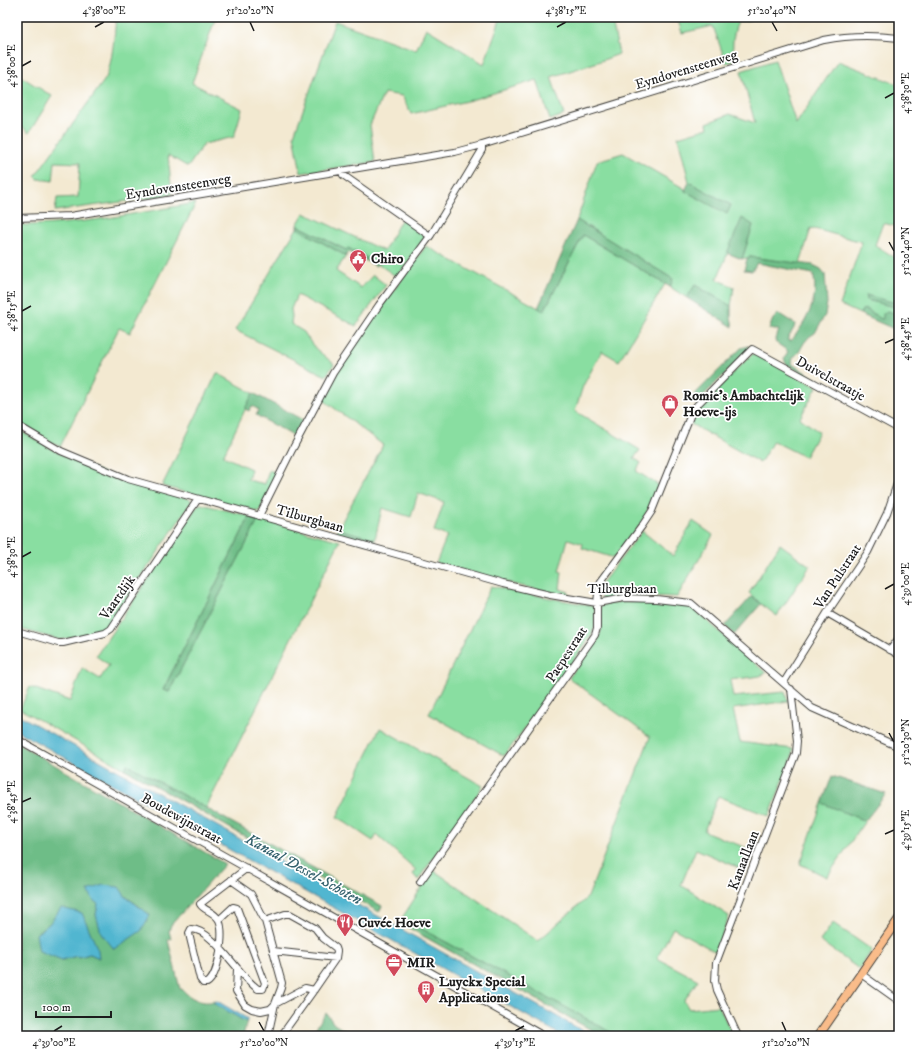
<svg xmlns="http://www.w3.org/2000/svg" width="916" height="1053" font-family="'IM FELL DW Pica',serif">
	<rect width="100%" height="100%" fill="#fff"/>
	<filter id="ink" filterUnits="userSpaceOnUse"><feTurbulence type="fractalNoise" baseFrequency=".025" numOctaves="2"/><feDisplacementMap in="SourceGraphic" scale="8" xChannelSelector="R" yChannelSelector="G"/><feConvolveMatrix kernelMatrix="1 2 1 2 8 2 1 2 1" color-interpolation-filters="sRGB"/></filter>
	<filter id="wash" filterUnits="userSpaceOnUse"><feTurbulence type="fractalNoise" baseFrequency=".012" numOctaves="4" result="noise"/><feDisplacementMap in="SourceGraphic" scale="16" xChannelSelector="R" yChannelSelector="G"/><feGaussianBlur stdDeviation="0.9" result="paint"/><feColorMatrix in="noise" values="0 0 0 0 0 0 0 0 0 0 0 0 0 0 0 0 0 1.4 0 .05"/><feComposite in="paint" operator="in"/></filter>
	<g filter="url(#wash)">
		<rect width="100%" height="100%" fill="#f3e9d1"/>
		<path fill="#89dea1" stroke="#527d5e" d="M116 17H216L192 83 242 109 234 137 204 144 188 167 168 155 172 195 55 211 57 198 78 197 80 163 55 162 53 181 38 179 35 176 106 78C113 58 114 38 116 17Z
			M501 17H611L619 54 598 62 551 77 564 115 550 120 537 80 471 100 411 114 402 96 384 93 370 125 375 162 301 173 294 135 335 21 416 50 426 28 484 64Z
			M677 17H764L738 22C732 35 732 47 734 61L726 63 713 26 682 33Z
			M775 60 796 124 838 61 899 85V227L883 223 875 245 899 260V304L866 296 867 300 899 308 898 317H899V330L894 329 897 317V314L887 311 883 319H881L866 309 862 310 860 314 840 305 862 242 811 228 800 264 750 257 742 259 753 225 742 219 717 279 734 287 731 306 695 285 687 298 670 287 673 279 577 220 597 161 623 153 685 189V191L727 213 730 205 689 182 678 137 708 128 707 123 730 114 755 123 741 71Z
			M17 74 52 96 29 133 17 123Z
			M196 203 130 333 119 328 60 447 17 422V389L23 383 17 377V225C77 226 136 213 196 203Z
			M304 213 384 251 402 218 426 235V239L397 277 378 264 348 248 346 250 297 225Z
			M297 228 346 256 336 271 361 288 373 275 386 285 356 326 297 295 291 309 292 316 291 324 304 332 311 343 316 349 334 364 326 376 235 330Z
			M583 235 665 284 619 361 602 351 583 386 575 411 640 450 634 458 641 463 636 471 660 486 640 525 614 558 582 548 583 544 568 539 559 571 562 572 560 589 569 592 567 596 517 585 436 563 447 536 434 531 444 502 418 493 411 517 382 508 375 539 338 529 383 445 321 398 353 346 426 246 544 311Z
			M755 353 817 387 800 418 819 432 805 457 773 441 760 463 691 424 702 404 751 355Z
			M217 373 253 393 223 456 251 469 248 480 265 484 269 470 277 473V475L259 512 162 486Z
			M17 429 63 455 109 475 133 484 190 499 192 501 108 627 105 630 60 640 17 628Z
			M201 504 250 516 163 690 169 692 259 519 340 541 206 808 127 765 125 769 20 709 30 687 70 701 82 668 100 679 109 665 96 656 197 506Z
			M693 521 713 535 677 597 624 595 603 600 602 598 600 591 602 583 642 531 673 556Z
			M780 544 810 566 777 616 761 604 749 593Z
			M491 586 560 600 595 606V627L591 636 540 708 504 756 429 714Z
			M624 601C643 602 677 600 694 609L766 673 760 676 730 680 733 697 785 692 788 701 733 709 740 742 793 749 792 758 769 816 718 796 704 831 754 851 746 871 696 849 681 885 729 916 716 952 673 928 657 958 698 980 684 1001 689 1009 719 1006 733 1036H616L402 918 433 870 538 941 588 897 650 737 569 678 601 632 600 608 603 605Z
			M380 728 483 786 418 880 413 874 416 870 377 835 373 841 337 817Z
			M822 803 865 821 827 877 800 864Z
			M833 923 872 950 859 969 820 941Z"/>
		<path fill="#6ebd87" stroke="#456c52" fill-rule="evenodd" d="M689 182 731 205 727 214 685 191Z
			M742 218 753 225 742 259 727 253Z
			M577 220 673 279 670 287 583 235 544 311 538 308Z
			M297 225 346 250 348 248 378 264 376 266 349 252 346 256 297 228Z
			M750 257 813 265 821 269 825 274 827 303 825 315 815 333 809 337 804 343 799 352 793 358 792 364 819 381V383L786 364 784 359 788 351 775 342 779 330H774L769 329 773 319 778 314 781 315 795 324 794 328 787 340 791 341C806 322 820 299 813 274L757 263 752 271 744 270 747 259Z
			M695 285 731 306V317L733 327 687 298Z
			M866 295 899 304V308L867 300Z
			M866 309 881 319H883V314L887 311 897 314V317L894 329 860 314 862 310Z
			M748 346 750 349 699 400 694 395 741 348Z
			M253 393 303 420 295 437 256 415 259 410 252 406 249 411 245 409Z
			M250 516 259 519 169 692 163 690Z
			M338 529 375 539 374 545 335 535Z
			M752 596 761 604 734 635 725 626Z
			M17 743 225 864 171 925 169 931 171 939 168 940 180 989H182C189 998 203 1005 214 1001V1003L243 1020 247 1021 243 1036H17ZM125 896 139 906 150 916 96 915 98 904ZM49 924 99 958 90 954 79 957 77 956 62 960 36 934Z
			M127 764 382 906 379 912 125 769Z
			M832 776 886 794 865 821 822 803Z
			M402 918 600 1026 616 1036H602L398 922Z
			M326 1013 334 1024 354 1036H310Z"/>
		<path fill="#51b6d0" stroke="#366976" d="M17 714 592 1036H563L17 731Z
			M103 885 119 887 125 896 150 915 141 931 114 949 101 933 96 915 98 904 94 901 88 891Z
			M61 908 82 913 98 950 99 958 90 954 79 957 77 956 62 960 39 951 36 934 49 924Z
			M216 1001H217L248 1019 246 1022 213 1003Z"/>
	</g>
	<g filter="url(#ink)">
		<g fill="none" stroke-linecap="round" stroke-linejoin="round">
			<g stroke="#3c3b37" stroke-width="8">
				<path id="minor" d="M342 171 343 175 430 236
					M17 218 70 216 455 152 482 145 824 40C849 35 873 35 899 38
					M17 425 61 451 128 479 503 584 550 595 597 603 624 598 656 599 691 603 812 708 899 747
					M259 516 292 450 333 373 379 305 431 235 482 150V145
					M827 613 899 655
					M17 631 58 643H63L105 633 111 629 198 499
					M890 650 899 638
					M784 682 827 613 868 552 887 513 899 478
					M17 739C193 837 368 938 544 1036
					M231 880 251 894 265 921 285 914H290L315 928 323 938 336 948 337 951 336 958 314 990 281 1036
					M420 882 595 635 597 628V603L599 584 642 526 652 511 691 414 697 405 752 349 899 429
					M219 920 233 907 237 908 265 983 263 989H258C239 976 213 929 191 929L189 933 190 938 200 979 203 983H207C219 976 225 932 219 920 214 911 204 911 200 904L247 868
					M265 921 282 983 281 988 275 1004 268 1036
					M273 951 336 958
					M237 969 236 991 245 1005 252 1009 261 1011 270 1009 275 1004 305 988 314 990
					M861 974 899 1001
					M738 1036 717 990 715 981 716 963 796 753 797 741 791 689"/>
			</g>
			<g stroke="#3c3b37" stroke-width="10">
				<path id="major" d="M818 1036 899 919"/>
			</g>
			<use href="#minor" stroke="#fff" stroke-width="6"/>
			<use href="#major" stroke="#f9bc8a" stroke-width="8"/>
		</g>
	</g>
	<path fill="none" stroke="#1c1c1c" stroke-width="1.5" d="M250 22 254 31M772 22 777 31M95 27 104 22M557 27 566 22M22 66 31 61M885 98 894 93M889 242 894 251M22 311 31 306M885 343 894 339M22 557 31 552M885 589 894 584M889 733 894 742M22 802 31 798M885 834 894 830M259 1022 264 1031M782 1022 786 1031M54 1031 62 1026M515 1031 524 1026"/>
	<defs>
		<g id="civic-pin" transform="scale(0.9)"><path d="M0 17L-7.5 6A9.5 9.5 0 1 1 7.5 6Z" fill="#d1495b" stroke="#fff"/><path d="M-.6-6.5H3V-4.5H.6V-3L4-1V1h2V6H-6V1h2V-1L-.6-3ZM-1.2 2.5V6h2.4V2.5Z" fill="#fff"/></g>
		<g id="shop-pin" transform="scale(0.9)"><path d="M0 17L-7.5 6A9.5 9.5 0 1 1 7.5 6Z" fill="#d1495b" stroke="#fff"/><path d="M-5-2.5h2.3a2.7 3.5 0 0 1 5.4 0H5L5.5 6h-11ZM-1.5-2.5h3a1.5 2.3 0 0 0-3 0Z" fill="#fff"/></g>
		<g id="restaurant-pin" transform="scale(0.9)"><path d="M0 17L-7.5 6A9.5 9.5 0 1 1 7.5 6Z" fill="#d1495b" stroke="#fff"/><path d="M-5-6h1v4h1v-4h1v4h1v-4h1v5L-1.5 .5V6h-2V.5L-5-1ZM5-6V6H3V1.5H1.5Q1.5-4 5-6Z" fill="#fff"/></g>
		<g id="office-pin" transform="scale(0.9)"><path d="M0 17L-7.5 6A9.5 9.5 0 1 1 7.5 6Z" fill="#d1495b" stroke="#fff"/><path d="M-6-3h4V-5.5h4V-3h4V5H-6ZM-1-4.5V-3h2v-1.5ZM-6 0V1H6V0Z" fill="#fff"/></g>
		<g id="building-pin" transform="scale(0.9)"><path d="M0 17L-7.5 6A9.5 9.5 0 1 1 7.5 6Z" fill="#d1495b" stroke="#fff"/><path d="M-4-6H4V6H1V3H-1V6H-4ZM-2.5-4.3h1.7v1.8h-1.7ZM.8-4.3h1.7v1.8H.8ZM-2.5-1h1.7V.8h-1.7ZM.8-1h1.7V.8H.8Z" fill="#fff"/></g>
	</defs>
	<g fill-rule="evenodd">
		<use href="#civic-pin" x="358" y="258"/>
		<use href="#shop-pin" x="670" y="403"/>
		<use href="#restaurant-pin" x="345" y="922"/>
		<use href="#office-pin" x="394" y="962"/>
		<use href="#building-pin" x="426" y="989"/>
	</g>
	<g text-anchor="middle" stroke-width="3.5" stroke-linejoin="round" paint-order="stroke">
		<g font-size="14" fill="#1c1c1c" stroke="#fff">
			<text transform="translate(686 69) rotate(-17)" y="5">Eyndovensteenweg</text>
			<text transform="translate(178 186) rotate(-9)" y="5">Eyndovensteenweg</text>
			<text transform="translate(831 378) rotate(29)" y="5">Duivelstraatje</text>
			<text transform="translate(310 518) rotate(16)" y="5">Tilburgbaan</text>
			<text transform="translate(837 576) rotate(-57)" y="5">Van Pulstraat</text>
			<text x="622" y="593">Tilburgbaan</text>
			<text transform="translate(117 597) rotate(-55)" y="5">Vaartdijk</text>
			<text transform="translate(566 654) rotate(-57)" y="5">Paepestraat</text>
			<text transform="translate(182 818) rotate(29)" y="5">Boudewijnstraat</text>
			<text transform="translate(743 860) rotate(-69)" y="5">Kanaallaan</text>
		</g>
		<g font-size="14" font-weight="bold" fill="#1c1c1c" stroke="#fff" text-anchor="start">
			<text x="371" y="263">Chiro</text>
			<text x="683" y="400">Romie's Ambachtelijk<tspan x="683" dy="16">Hoeve-ijs</tspan></text>
			<text x="358" y="927">Cuvée Hoeve</text>
			<text x="407" y="967">MIR</text>
			<text x="439" y="986">Luyckx Special<tspan x="439" dy="16">Applications</tspan></text>
		</g>
		<g font-size="15" font-style="italic" fill="#34616d" stroke="#fff">
			<text transform="translate(304 869) rotate(29)" y="5">Kanaal Dessel-Schoten</text>
		</g>
	</g>
	<rect width="916" height="1053" fill="none" stroke="#fff" stroke-width="44"/>
	<path d="M36 1011v6h75v-6" fill="none" stroke="#1c1c1c" stroke-width="2"/>
	<text x="42" y="1011" font-size="12" fill="#1c1c1c" stroke="#ffffff" stroke-width="3" paint-order="stroke">100 m</text>
	<rect x="22" y="22" width="872" height="1009" fill="none" stroke="#1c1c1c" stroke-width="1.5"/>
	<g font-size="10" text-anchor="middle" fill="#1c1c1c">
		<text x="104" y="14">4°38'00"E</text>
		<text x="250" y="14">51°20'20"N</text>
		<text x="566" y="14">4°38'15"E</text>
		<text x="772" y="14">51°20'40"N</text>
		<text transform="translate(11 66) rotate(-90)" y="4">4°38'00"E</text>
		<text transform="translate(905 93) rotate(-90)" y="4">4°38'30"E</text>
		<text transform="translate(905 251) rotate(-90)" y="4">51°20'40"N</text>
		<text transform="translate(11 311) rotate(-90)" y="4">4°38'15"E</text>
		<text transform="translate(905 339) rotate(-90)" y="4">4°38'45"E</text>
		<text transform="translate(11 557) rotate(-90)" y="4">4°38'30"E</text>
		<text transform="translate(905 584) rotate(-90)" y="4">4°39'00"E</text>
		<text transform="translate(905 742) rotate(-90)" y="4">51°20'30"N</text>
		<text transform="translate(11 802) rotate(-90)" y="4">4°38'45"E</text>
		<text transform="translate(905 830) rotate(-90)" y="4">4°39'15"E</text>
		<text x="54" y="1046">4°39'00"E</text>
		<text x="264" y="1046">51°20'00"N</text>
		<text x="515" y="1046">4°39'15"E</text>
		<text x="786" y="1046">51°20'20"N</text>
	</g>
</svg>
